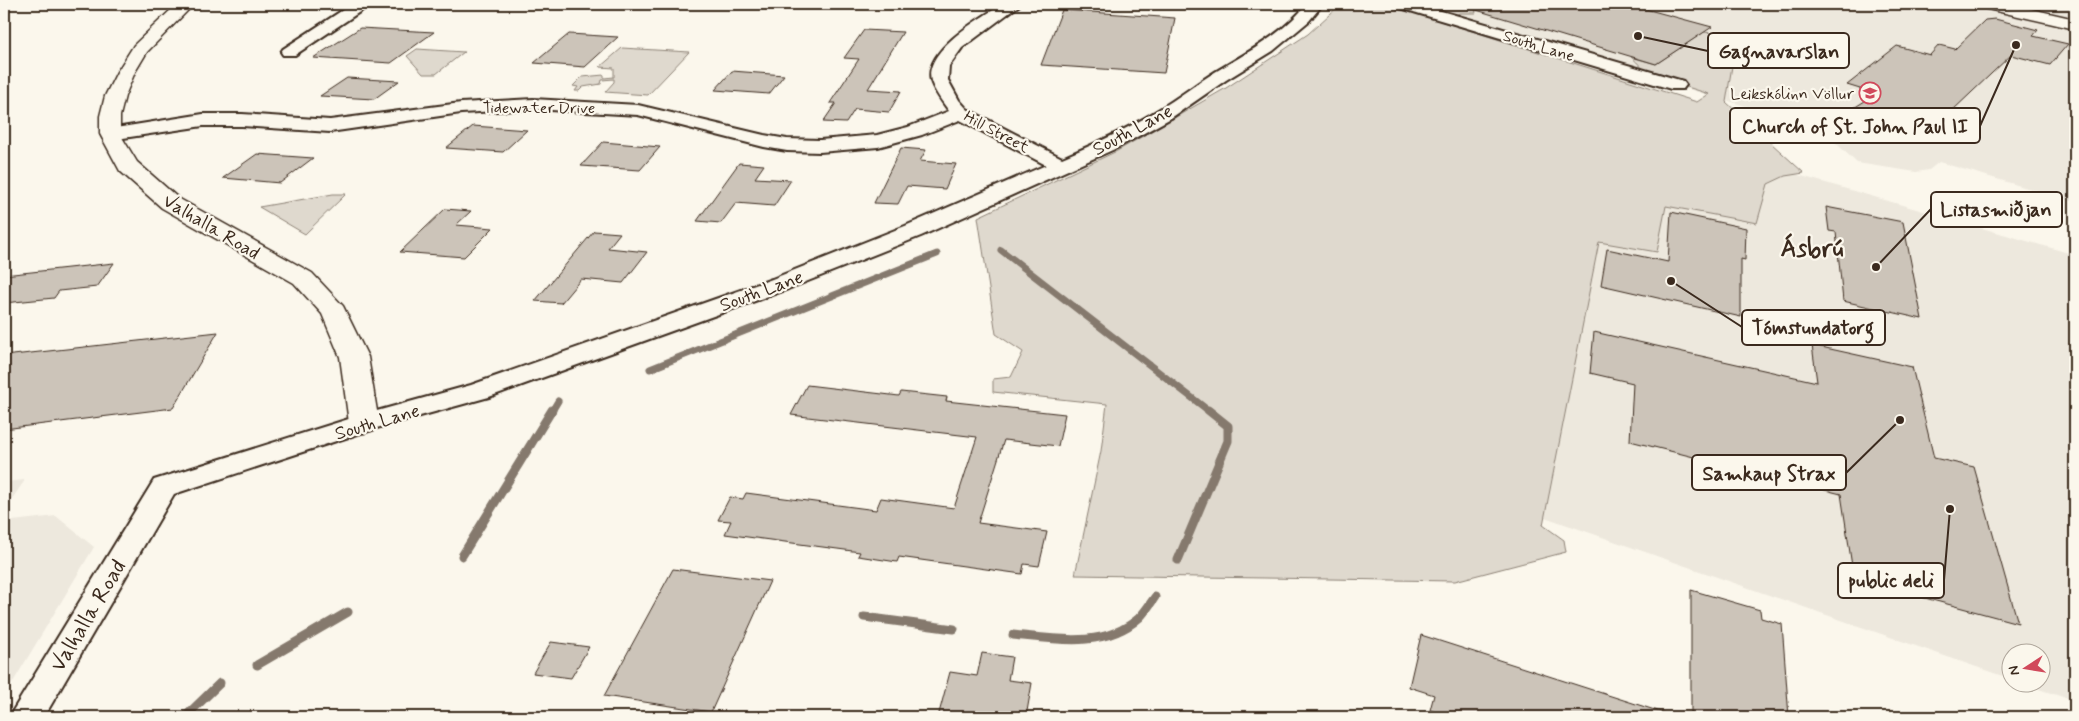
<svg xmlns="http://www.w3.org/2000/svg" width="2079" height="721" font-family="Mynerve,sans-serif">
	<rect width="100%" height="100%" fill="#fbf7ec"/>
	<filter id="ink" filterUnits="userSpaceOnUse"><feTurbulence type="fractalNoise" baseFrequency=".02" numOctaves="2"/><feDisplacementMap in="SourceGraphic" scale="10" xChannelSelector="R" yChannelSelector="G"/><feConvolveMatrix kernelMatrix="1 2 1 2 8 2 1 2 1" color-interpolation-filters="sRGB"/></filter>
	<g filter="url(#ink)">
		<path fill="#ede8dd" d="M1402 4H1989L2075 24V202L1939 162 1929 170 1916 172 1857 163 1820 128Z
			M2015 4H2075V18Z
			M1628 126 2072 254 2075 266V701L2024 684H2042V654H2012L2011 679 1504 503Z
			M25 480 5 509 4 511V482Z
			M56 516 94 547 4 697V522Z"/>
		<path fill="#dfd9ce" stroke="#8d8276" d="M1341 4H1386L1697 102 1709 94 1653 76C1644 72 1639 63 1631 57L1656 64 1704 32 1737 36 1726 102 1804 173 1785 176 1768 184 1757 223 1666 206 1657 252 1599 242 1543 525 1564 540 1566 552 1455 581 1075 575 1101 451 1107 404 993 392V379L1011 377 1023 352 996 334 978 217 1117 151 1226 88 1308 34Z
			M1416 4H1456L1475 9 1476 13H1459L1455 16Z
			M622 48 689 52 648 95 605 92 614 82V79L602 80 601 84 583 87 579 91H575L578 87 573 86 582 77 604 75V78L614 77V68L600 67Z
			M417 49 464 52 436 74H423L407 56Z
			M333 194H346L305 234 259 207Z"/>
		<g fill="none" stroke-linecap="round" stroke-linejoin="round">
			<path stroke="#85796d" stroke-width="7" d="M1001 250 1209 411
				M650 369 937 254
				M552 411 558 401"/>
			<path stroke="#85796d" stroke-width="9" d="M462 556 552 410
				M1178 560 1228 441V426L1208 410
				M864 617 954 629
				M1013 635C1055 639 1104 649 1139 618 1145 612 1150 604 1155 597
				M257 665 348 612
				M185 717 220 683"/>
		</g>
		<path fill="#ccc4b9" stroke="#3b2a1e" d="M1474 4H1627L1712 27 1656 64 1473 9Z
			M1062 10 1175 18 1164 73 1041 65Z
			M1995 19 2038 30 2033 36 2068 44 2050 65 2011 55 1952 111 1915 132 1849 111 1876 94 1847 85 1897 46 1930 55 1939 45 1955 49 1985 20Z
			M360 28 434 32 391 63 313 58Z
			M864 30 903 32 868 89 901 91 889 112 855 109 846 123 823 122 836 103H830L859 59 844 58Z
			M569 34 618 37 585 67 534 63Z
			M732 71 784 75 769 94 715 90Z
			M347 78 399 81 374 99 320 96Z
			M473 126 527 130 503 152 446 148Z
			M603 142 660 147 640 170 581 166Z
			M901 148 926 150 920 161 956 164 945 189 907 186 898 204 874 203Z
			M257 154 313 158 280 183 223 178Z
			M739 163 764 165 755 178 791 180 774 206 736 203 721 223 697 221Z
			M1826 207 1903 222 1922 319 1843 301 1836 232 1829 231Z
			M445 209 471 211 456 225 493 228 464 257 400 252Z
			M1671 212 1746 228 1745 260 1741 259V317L1601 285 1607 249 1668 262Z
			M594 231 620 233 608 248 647 252 623 283 581 279 561 303 535 301Z
			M114 263 97 287 59 291 54 298 4 303V275Z
			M218 332 173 408 4 429V356Z
			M1594 332 1817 382 1812 345 1912 367 1934 458 1974 467 2018 623 1854 579 1841 494 1630 441 1633 383 1590 373Z
			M807 385 899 396 901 392 947 397 946 401 1065 414 1058 446 1004 440 978 523 1047 532 1039 566 1024 564 1022 574 899 557 897 562 858 556 860 552 725 534 731 521 718 520 730 497 743 499 746 493 876 510 881 498 954 508 977 437 791 415Z
			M673 569 770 581 711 712 604 696Z
			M1691 590 1760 610 1761 618 1782 624 1789 717H1691Z
			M1421 635 1664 713 1663 717H1451L1430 710 1434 695 1409 687Z
			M551 642 589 647 571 678 533 673Z
			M982 653 1012 657 1008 680 1032 683 1026 717H938L950 672 977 676Z"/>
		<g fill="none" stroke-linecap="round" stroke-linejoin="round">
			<g stroke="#3b2a1e" stroke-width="4">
				<path id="street" d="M352 4H366L367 7 295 55H283L281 52 283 49Z
					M1003 4H1021L962 48 949 66 948 80 959 100 967 109 1062 158C1095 144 1128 129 1158 110 1178 98 1196 84 1215 72 1248 52 1283 34 1307 4H1323L1309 21 1273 51 1226 80 1171 118 1117 148 921 236 788 289 489 397 373 429 174 494 44 717H9L154 480 355 417 471 385 772 279 905 226 1046 165 960 120 922 135 878 147 820 152 787 151 764 147 638 115 533 109 461 113 330 132 242 126H203L110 140 103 138 101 134 103 130 203 114H242L330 120 461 103 533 99 638 105 764 135 787 139 820 140 877 135 908 127 949 111C943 103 934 91 931 81 923 50 982 17 1003 4Z
					M1395 4H1417L1683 81 1686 85 1683 89H1671L1397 7Z"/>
			</g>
			<g stroke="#3b2a1e" stroke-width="3">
				<path id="secondary" d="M177 4H194L147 52 135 72 125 96 120 116V134L137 162 178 198 312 273 343 306 368 357 379 423 374 430 364 433 354 430 349 423 340 357 322 314 294 283 162 208 120 171 100 134V116L105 96 117 72 134 45Z
					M1981 4H2010L2075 19V29L1983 8Z"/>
			</g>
			<use href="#street" fill="#fbf7ec" fill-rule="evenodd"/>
			<use href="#secondary" fill="#fbf7ec" fill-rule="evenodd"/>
		</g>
	</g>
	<defs>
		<g id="school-ring" transform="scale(1.125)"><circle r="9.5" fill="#fbf7ec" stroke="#d1495b" stroke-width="1.5"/><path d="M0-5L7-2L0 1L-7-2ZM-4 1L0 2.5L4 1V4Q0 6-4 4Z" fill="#d1495b"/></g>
	</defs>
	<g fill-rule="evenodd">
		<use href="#school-ring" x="1870" y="93"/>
	</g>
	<g text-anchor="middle" stroke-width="4.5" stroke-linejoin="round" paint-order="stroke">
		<g font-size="16" fill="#3b2a1e" stroke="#fbf7ec">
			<text transform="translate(1539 45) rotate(17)" y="6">South Lane</text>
			<text x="539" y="113">Tidewater Drive</text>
			<text transform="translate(997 131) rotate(28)" y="6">Hill Street</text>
		</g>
		<g font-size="16" fill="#3b2a1e" stroke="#fbf7ec" text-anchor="end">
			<text x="1854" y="99">Leikskólinn Völlur</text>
		</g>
		<g font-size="19" fill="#3b2a1e" stroke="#fbf7ec">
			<text transform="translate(1132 129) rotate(-28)" y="7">South Lane</text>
			<text transform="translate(212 226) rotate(31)" y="7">Valhalla Road</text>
			<text transform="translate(761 290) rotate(-20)" y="7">South Lane</text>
			<text transform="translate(377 421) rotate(-16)" y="7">South Lane</text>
		</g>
		<g font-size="22" fill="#3b2a1e" stroke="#fbf7ec">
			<text transform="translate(87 615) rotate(-59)" y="8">Valhalla Road</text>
		</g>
		<g font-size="24" font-weight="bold" fill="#3b2a1e" stroke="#fbf7ec">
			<text x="1812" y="256">Ásbrú</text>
		</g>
	</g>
	<path fill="none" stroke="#3b2a1e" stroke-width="2" d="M1638 36L1708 51M2016 45L1980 126M1876 267L1931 209M1671 281L1742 327M1900 420L1846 473M1950 509L1944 580"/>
	<g fill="#3b2a1e" stroke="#fbf7ec" stroke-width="2">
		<circle cx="1638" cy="36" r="5"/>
		<circle cx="2016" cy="45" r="5"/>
		<circle cx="1876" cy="267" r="5"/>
		<circle cx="1671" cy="281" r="5"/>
		<circle cx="1900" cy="420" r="5"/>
		<circle cx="1950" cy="509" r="5"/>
	</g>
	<g fill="#fbf7ec" stroke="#3b2a1e" stroke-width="2">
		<rect x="1708" y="33" width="141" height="35" rx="5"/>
		<rect x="1730" y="108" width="250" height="35" rx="5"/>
		<rect x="1931" y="192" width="131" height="35" rx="5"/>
		<rect x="1742" y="310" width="143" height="35" rx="5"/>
		<rect x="1692" y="455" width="154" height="35" rx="5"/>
		<rect x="1838" y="563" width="106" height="35" rx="5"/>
	</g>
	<g font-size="20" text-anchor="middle" font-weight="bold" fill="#3b2a1e">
		<text x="1779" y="58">Gagnavarslan</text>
		<text x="1855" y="133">Church of St. John Paul II</text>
		<text x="1996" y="216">Listasmiðjan</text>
		<text x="1813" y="334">Tómstundatorg</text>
		<text x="1769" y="480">Samkaup Strax</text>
		<text x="1891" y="587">public deli</text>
	</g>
	<rect width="2079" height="721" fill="none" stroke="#fbf7ec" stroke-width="20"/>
	<rect x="10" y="10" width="2059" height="701" fill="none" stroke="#3b2a1e" stroke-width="2" filter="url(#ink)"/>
	<g transform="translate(2026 668) rotate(258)"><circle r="24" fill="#fbf7ec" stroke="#aea59a"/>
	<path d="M0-4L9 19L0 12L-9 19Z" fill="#d1495b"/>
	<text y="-8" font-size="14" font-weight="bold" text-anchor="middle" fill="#3b2a1e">N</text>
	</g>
</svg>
